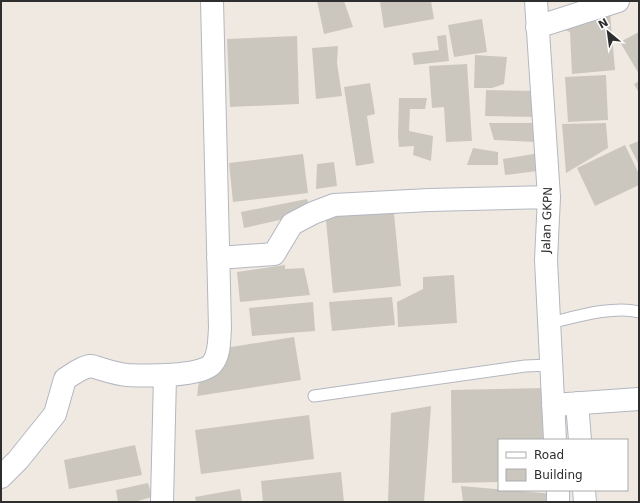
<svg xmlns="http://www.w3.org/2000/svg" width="640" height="503" font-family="'DejaVu Sans',sans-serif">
	<rect width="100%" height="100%" fill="#efe9e1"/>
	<path fill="#cbc7bf" d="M317 1H344L353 27 324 34Z
		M387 1H431L434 19 384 28 380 2Z
		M610 13 615 70 572 74 570 32 565 30 567 22Z
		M482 19 487 52 454 57 448 25Z
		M639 32V74L620 42Z
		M446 35 449 61 414 65 412 53 439 50 437 36Z
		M297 36 299 104 230 107 227 39Z
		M338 46 337 63 342 96 316 99 312 48Z
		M475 55 507 57 504 84 492 88H474Z
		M467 64 472 141 446 142 444 107 432 108 429 66Z
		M606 75 608 120 568 122 565 77Z
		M639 81V93L634 84Z
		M370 83 375 114 367 116 374 163 356 166 344 87Z
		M486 90 536 91V117L485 116Z
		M399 98H427L425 109H410L409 131 433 136 431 161 413 155 414 146 399 147 398 137Z
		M489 123H537L536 142 494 140Z
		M606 123 608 148 566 173 562 124Z
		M639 141V165L629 145Z
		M625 145 639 174V185L595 206 577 168Z
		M473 148 498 152V165H467Z
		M545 152V170L505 175 503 159Z
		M303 154 308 193 233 202 229 163Z
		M334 162 337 186 316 189 317 164Z
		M307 199 311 213 244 228 241 212Z
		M393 203 401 286 333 293 325 210Z
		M285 265V269L304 268 310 295 240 302 237 272Z
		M454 275 457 323 398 327 397 302 423 289V277Z
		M392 297 395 325 332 331 329 302Z
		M313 302 315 331 252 336 249 308Z
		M294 337 301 380 197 396 200 374 225 348Z
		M547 388 548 440H499V482L452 483 451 390Z
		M431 406 424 502H388L391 413Z
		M309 415 314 459 201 474 195 430Z
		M135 445 142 475 69 489 64 460Z
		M341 472 344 502H263L261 481Z
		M148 483 152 497 134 502H118L116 490Z
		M461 486 554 494 555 502H463Z
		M240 489 242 502H196L195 497Z"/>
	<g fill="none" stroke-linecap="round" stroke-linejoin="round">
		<g stroke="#b4b7c1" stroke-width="13">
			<path id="service" d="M550 323C575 317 614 305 639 312
				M314 396 525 366 551 365"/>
		</g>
		<g stroke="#b4b7c1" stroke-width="24">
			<path id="minor" d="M536 1 549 197 546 260 555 440
				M537 27 618 1
				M218 258 274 254 292 224 313 213 334 205 429 200 549 197
				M577 403 580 440
				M553 405 639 399
				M1 477 18 460 55 414 65 379C73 374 82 367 91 366 103 369 115 374 127 375 144 376 201 377 212 364 220 355 219 340 220 328L212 1
				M558 490V502
				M584 490 585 502
				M162 502 165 376"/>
		</g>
		<use href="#service" stroke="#fff" stroke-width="11"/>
		<use href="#minor" stroke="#fff" stroke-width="22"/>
	</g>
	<g text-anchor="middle" stroke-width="3.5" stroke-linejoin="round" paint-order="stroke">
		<g font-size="12" fill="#2e2e2e" stroke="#fff">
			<text transform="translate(547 220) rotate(-88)" y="4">Jalan GKPN</text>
		</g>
	</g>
	<rect width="640" height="503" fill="none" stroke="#2e2e2e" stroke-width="4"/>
	<rect x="498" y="439" width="130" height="52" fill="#ffffff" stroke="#ababab"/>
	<rect x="506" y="452" width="20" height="6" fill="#ffffff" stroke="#ababab"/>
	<text x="534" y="459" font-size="12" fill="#2e2e2e">Road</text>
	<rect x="506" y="469" width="20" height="12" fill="#cbc7bf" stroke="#ababab"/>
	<text x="534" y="479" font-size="12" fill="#2e2e2e">Building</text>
	<g transform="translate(608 32) rotate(331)" stroke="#ffffff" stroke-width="3" paint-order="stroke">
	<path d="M0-3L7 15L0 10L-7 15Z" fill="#2e2e2e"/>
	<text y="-6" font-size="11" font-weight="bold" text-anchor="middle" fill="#2e2e2e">N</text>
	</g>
</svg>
